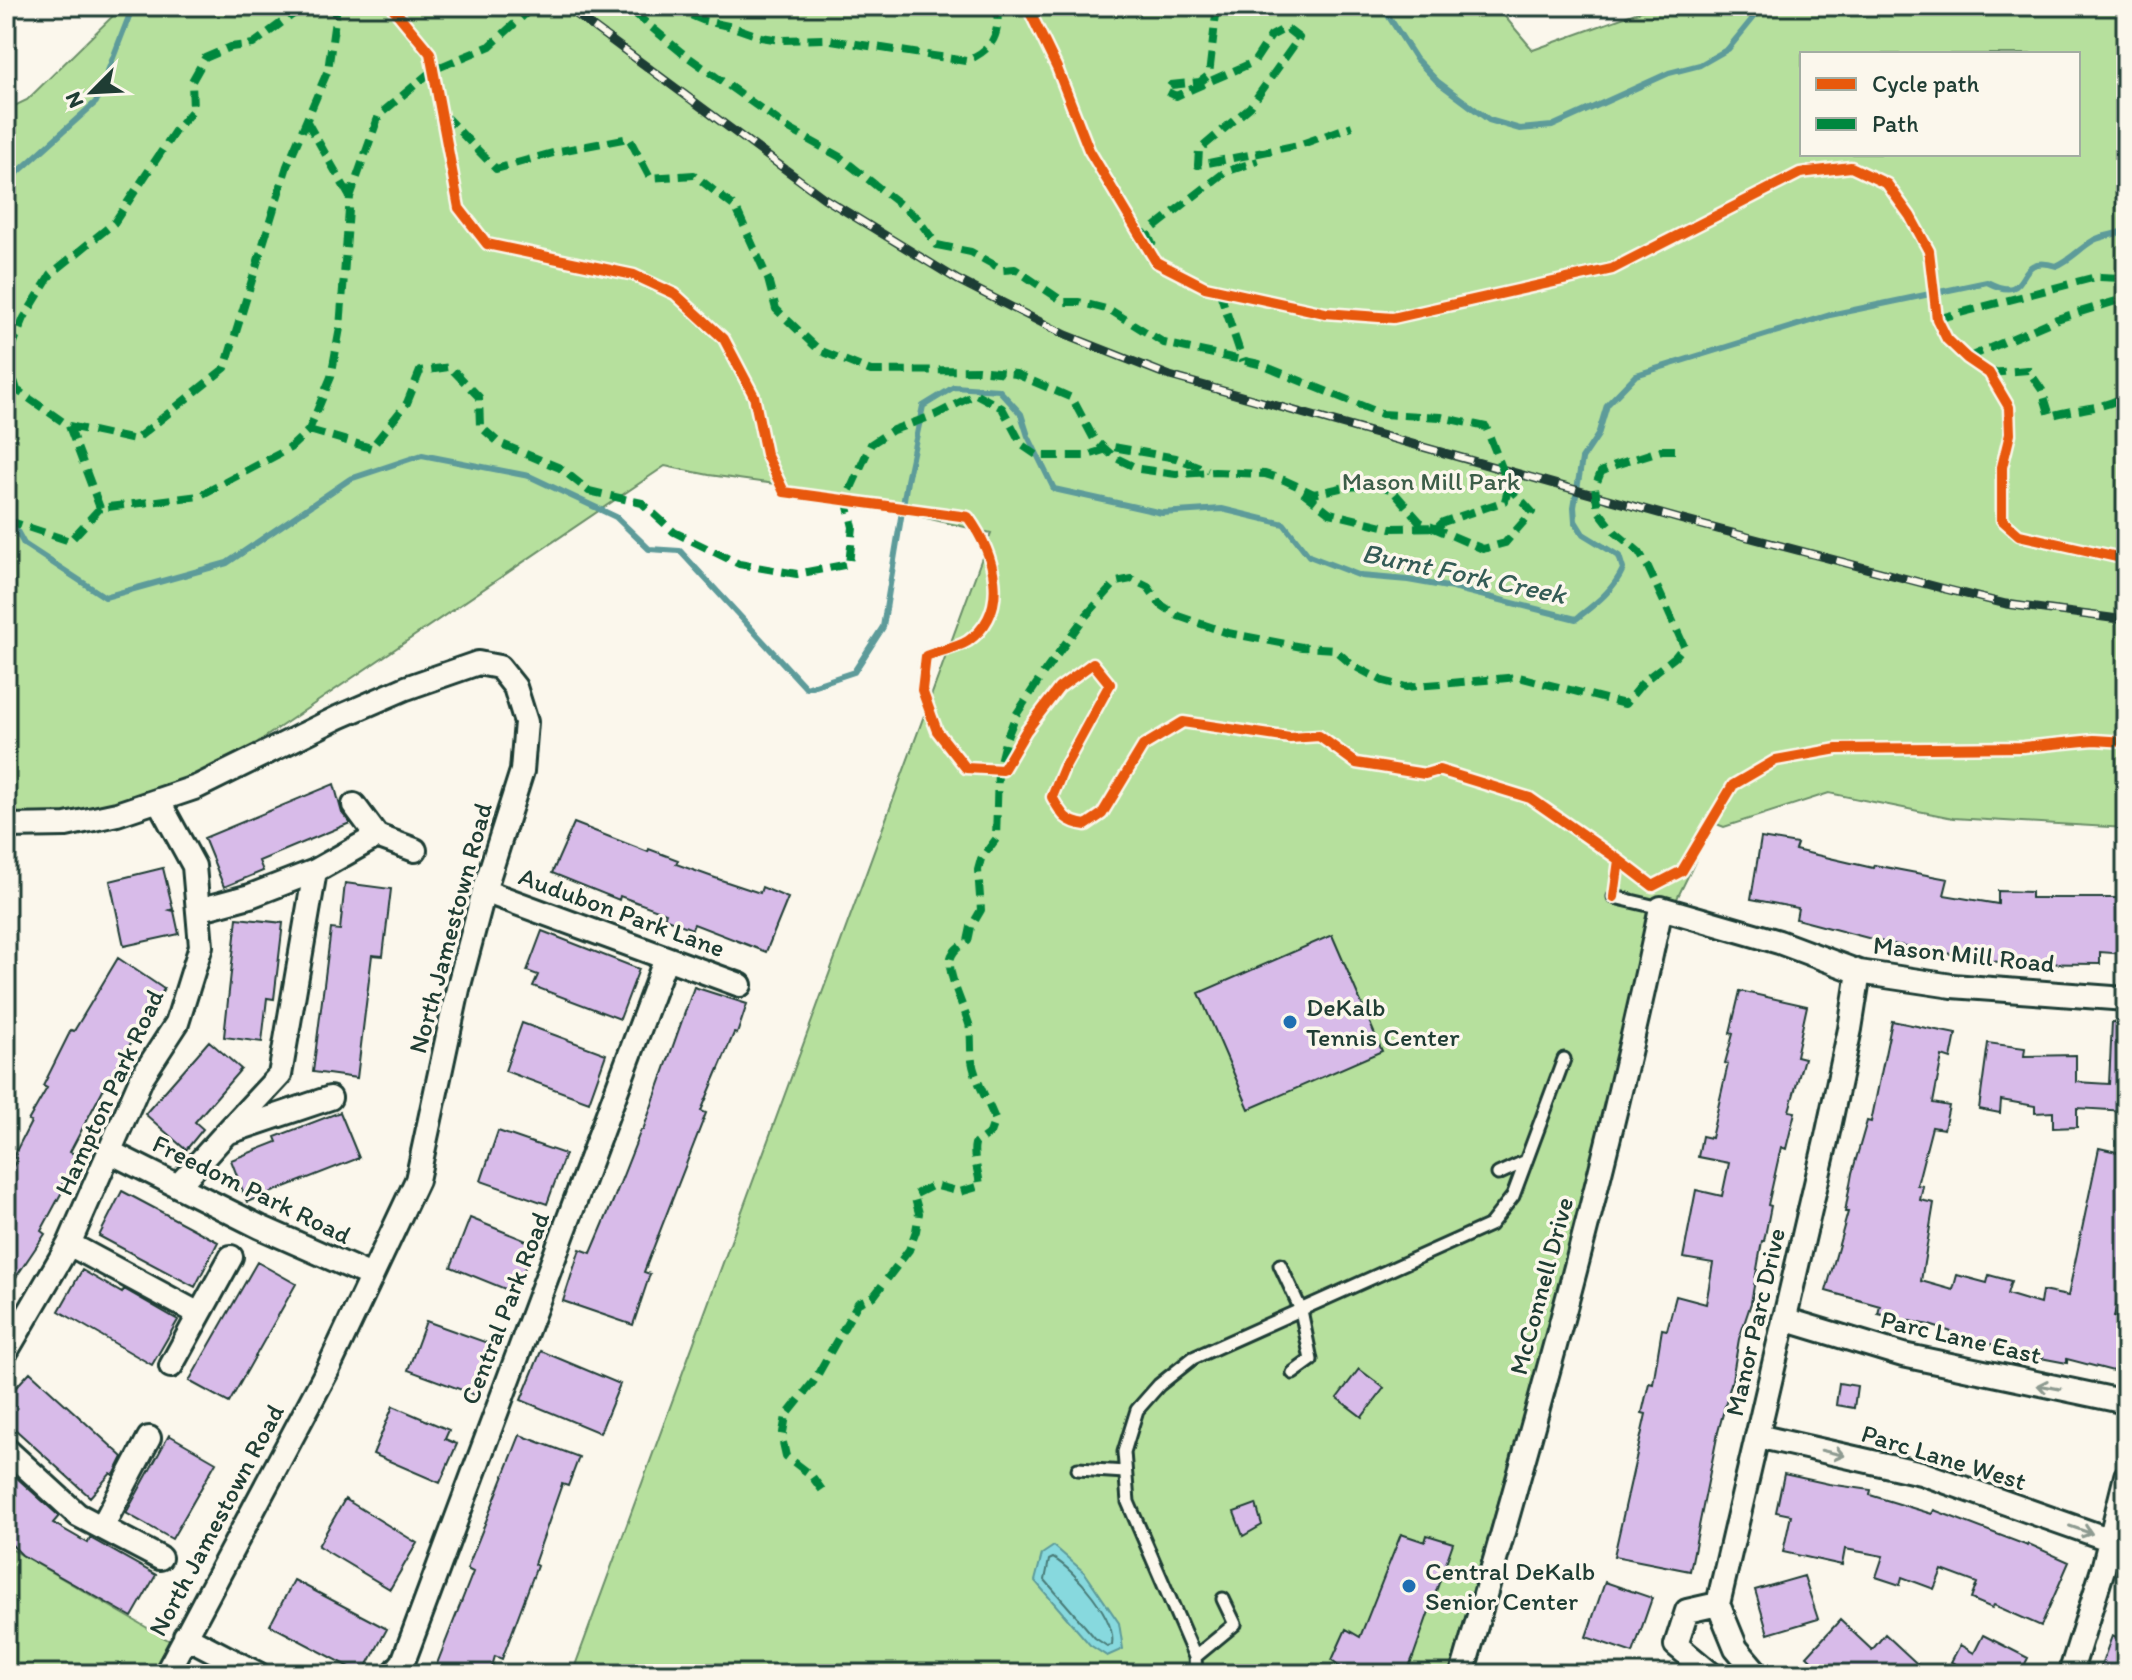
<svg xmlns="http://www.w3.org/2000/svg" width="2132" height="1680" font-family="Itim,sans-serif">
	<rect width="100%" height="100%" fill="#fbf7ec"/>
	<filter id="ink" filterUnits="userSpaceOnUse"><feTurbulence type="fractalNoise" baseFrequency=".0125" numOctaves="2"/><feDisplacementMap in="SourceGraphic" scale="16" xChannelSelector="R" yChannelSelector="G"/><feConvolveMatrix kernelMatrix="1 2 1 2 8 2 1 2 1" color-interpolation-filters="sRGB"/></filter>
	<g filter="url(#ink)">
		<path fill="#b6e09d" stroke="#6a8e68" stroke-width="2" fill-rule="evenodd" d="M117 6H1496L1533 50 1655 6H2126V828L1953 818 1829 793 1724 827 1714 823 1664 925 1449 1674H572L991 533 783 485 709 475 665 466 212 773 11 838 6 836V110L27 100 118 11ZM1802 54H2078V154H1802Z
			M6 1546 170 1641 150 1674H6Z"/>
		<path fill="#87d9de" stroke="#5d9b9a" stroke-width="2" d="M1054 1546 1085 1573 1119 1623 1123 1649 1107 1656 1090 1645 1035 1581 1042 1554Z"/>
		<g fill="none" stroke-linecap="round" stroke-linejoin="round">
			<path stroke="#497b78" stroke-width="2" d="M1053 1558C1075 1570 1117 1619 1112 1645L1107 1646 1095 1638 1045 1580 1049 1560Z"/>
			<path stroke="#5d9b9a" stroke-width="6" d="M1382 6 1416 59 1438 82 1489 120 1520 129 1552 126 1669 73 1700 65 1728 49 1763 6
				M6 183 96 102 133 6
				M6 511 24 544 105 597 227 563 350 479 422 455 529 476 616 517 649 549 680 551 806 688 854 672 883 627 907 481 923 406 954 387 999 390 1021 414 1028 436 1054 489 1162 513 1222 509 1284 524 1309 556 1361 576 1408 580 1453 588 1576 619C1595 604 1613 591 1623 569L1619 556 1583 534 1575 521 1574 507 1582 459 1598 435 1607 405 1636 375 1830 315 1987 282C2036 307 2010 251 2056 266 2071 260 2080 248 2094 240 2104 235 2116 235 2126 230"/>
		</g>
		<path fill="#d8bbe9" stroke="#1f3d34" stroke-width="2" d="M334 784 342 813 350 823 259 861 263 871 224 887 204 838Z
			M574 823 648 852 649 849 678 860 676 864 721 880 760 893 762 887 788 898 766 952 694 924 692 929 664 918 666 913 620 896 619 900 552 873Z
			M1761 838 1797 844 1795 850 1873 868 1874 865 1948 879 1944 895 1998 904V891L2031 892V898H2126V954L2100 952V964L2004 963 1887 943 1796 919 1798 908 1751 899Z
			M163 868 173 909 170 910 174 911 179 934 124 946 110 881Z
			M345 883 391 889 383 956 372 955 357 1078 313 1072 331 929 340 930Z
			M237 918 283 923 274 999 267 998 262 1042 224 1037Z
			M542 931 639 969 620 1019 533 986 538 975 527 971Z
			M1332 935 1382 1051 1249 1109 1199 993Z
			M118 958 164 989 107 1082 70 1152 77 1155 60 1189 63 1190 41 1231 45 1234 6 1292V1180L17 1159 13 1157 31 1122 28 1121 47 1088 43 1086 71 1030 74 1031Z
			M694 987 747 1004 737 1034 734 1033 701 1111 706 1113 644 1272 650 1274 633 1325 563 1301 580 1249 591 1253 613 1201 641 1130H643Z
			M1740 991 1807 1006 1796 1056 1804 1058 1789 1111 1795 1112 1786 1149 1781 1147 1768 1205 1771 1206 1764 1241H1762L1751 1303 1739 1339 1732 1380 1718 1432 1690 1571 1614 1556 1646 1414 1642 1413 1649 1383 1653 1384 1662 1329 1667 1330 1676 1296 1706 1304 1713 1263 1683 1258 1696 1190 1722 1196 1729 1163 1698 1157 1702 1136 1711 1138 1728 1064 1725 1063 1733 1034 1730 1033Z
			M1892 1021 1956 1034 1951 1059 1942 1056 1933 1103 1949 1106 1944 1129 1932 1127 1917 1185 1923 1186 1920 1200 1934 1203 1921 1281 1953 1290 1957 1275 1987 1283 1989 1275 2011 1281 2007 1294 2040 1304 2042 1291 2068 1296 2099 1148 2126 1154V1283L2122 1282 2114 1317 2126 1320V1337L2117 1372 2067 1359V1363L2030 1356 1929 1325 1878 1314 1880 1306 1826 1291 1848 1212H1845L1852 1173 1867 1121 1871 1122Z
			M2112 1022 2126 1023V1111L2077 1108V1127L2053 1128V1112L2035 1113V1106L2001 1100 2000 1113 1979 1109 1988 1043 2025 1048 2024 1056 2076 1055V1082L2109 1084Z
			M522 1023 606 1054 589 1102 505 1071Z
			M209 1041 241 1069 195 1122 203 1129 186 1150 145 1114Z
			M340 1112 359 1158 247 1202 231 1160 277 1142 275 1137Z
			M498 1131 565 1154 547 1204 481 1181Z
			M122 1191 218 1242 195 1287 99 1236Z
			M470 1218 534 1244 515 1293 451 1267Z
			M257 1262 296 1284 229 1403 189 1381Z
			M82 1270 122 1293 124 1289 178 1320 152 1365 59 1311Z
			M426 1321 496 1346 478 1396 408 1370Z
			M541 1351 620 1384 600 1433 521 1400Z
			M1359 1369 1384 1388 1362 1417 1337 1398Z
			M30 1372 123 1457 114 1475 111 1473 90 1497 6 1421V1398Z
			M1839 1383 1857 1386 1854 1408 1836 1405Z
			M393 1406 449 1430 445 1439 457 1444 440 1483 373 1454Z
			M169 1435 216 1462 172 1539 126 1513Z
			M520 1435 579 1457 568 1486 562 1484 534 1564 537 1566 502 1659 495 1656 490 1674H433L473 1572 467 1569Z
			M6 1468 59 1516 53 1523 88 1543 90 1538 156 1575 132 1617 22 1555 6 1539Z
			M1784 1474 1829 1484 1871 1490 1870 1495 1932 1514 1934 1510 2028 1546 2029 1544 2069 1562 2041 1626 1994 1605 1992 1608 1971 1599 1977 1583 1942 1570 1934 1589 1902 1577 1900 1585 1876 1577 1883 1556 1845 1549 1842 1565 1783 1552 1791 1515 1776 1512Z
			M345 1499 417 1543 390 1589 318 1546Z
			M1256 1504 1262 1525 1243 1536 1234 1512Z
			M1401 1534 1425 1542 1427 1535 1453 1543 1413 1657 1406 1674H1350L1332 1660 1346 1629 1360 1637Z
			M1804 1576 1818 1619 1768 1634 1755 1590Z
			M294 1580 387 1629 363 1674 270 1625Z
			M1605 1582 1652 1598 1633 1653 1586 1637Z
			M1840 1620 1872 1650 1885 1634 1928 1674H1826L1807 1656Z
			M1983 1635 2028 1658 2020 1674H1976L1951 1662 1960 1645 1974 1653Z
			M2112 1636 2126 1642V1674H2098Z"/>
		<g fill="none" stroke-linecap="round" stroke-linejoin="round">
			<g stroke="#1f3d34" stroke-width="17">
				<path id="service" d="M1614 897 1661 908
					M1498 1174 1524 1162
					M1280 1265 1301 1310 1311 1360 1293 1373
					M1078 1469 1125 1472
					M1195 1657 1235 1624 1223 1599
					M1196 1674 1195 1657 1128 1502 1124 1452 1137 1410 1159 1385 1193 1358 1490 1225 1513 1196 1564 1059"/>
			</g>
			<g stroke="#1f3d34" stroke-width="28">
				<path id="minor" d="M354 805 377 836 415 850
					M6 826 66 825 117 814 197 787 339 717 406 688 478 663 499 667 515 687 526 722 522 771 484 891 458 989 417 1180 328 1369 166 1674
					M484 891 740 985
					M198 910 250 896 315 871 377 836
					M226 1133 280 1075 315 871
					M110 1152 260 1227 371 1276
					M178 1186 226 1133 330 1098
					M69 1244 199 1314
					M1784 1319 1903 1355 2126 1402
					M6 1352 69 1244 142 1077 177 1023 201 946 194 866 158 800
					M171 1366 231 1257
					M1757 1436 1921 1473 2111 1540
					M6 1449 78 1515 160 1558
					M102 1527 149 1438
					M185 1636 258 1674
					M393 1674 403 1662 666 958
					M1462 1674C1536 1421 1607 1167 1661 908L1779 942 1859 972 1952 986 2126 999
					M1711 1674 1676 1645 1687 1611 1718 1604
					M1758 1674 1736 1648 1718 1604 1826 1141 1850 1029 1859 972
					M2070 1674 2103 1569 2126 1476"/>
			</g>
			<use href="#service" stroke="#fbf7ec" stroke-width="11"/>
			<use href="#minor" stroke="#fbf7ec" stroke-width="22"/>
			<g stroke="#1f3d34" stroke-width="9">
				<path id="rail" d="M565 6 824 198 958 280 1066 335 1170 376 1683 520 1945 589 2006 604 2126 620"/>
			</g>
			<use href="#rail" stroke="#fbf7ec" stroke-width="6" stroke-dasharray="18" stroke-linecap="butt"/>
			<path stroke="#00873e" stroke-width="8" stroke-dasharray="16 8" stroke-linecap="butt" d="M669 6 705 21 733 27 761 37 780 40 824 39 966 61C993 49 1000 36 997 6
				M1217 6 1209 75 1200 82 1171 85 1166 91 1176 96 1254 62 1271 36 1286 28 1299 38 1250 107 1199 150 1198 165 1299 145 1352 126
				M443 114 496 169 560 151 629 138 650 178 694 175 736 208 768 279 776 309 819 350 871 371 978 370 1016 374 1072 398 1094 439 1114 457 1139 469 1176 474 1215 472 1265 474 1284 480 1314 494 1345 487 1379 485 1392 490 1420 522 1483 549 1505 543 1532 512 1509 486 1486 427 1441 417 1382 414 1259 364 1164 343 1110 310 1079 302H1064L1015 269 1003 270 971 252 937 245 917 218 840 157 791 130 681 52 626 6
				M306 120 350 197
				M1153 246 1147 233 1225 172 1258 161
				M1219 290 1243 361
				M1937 319 2096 277 2126 278
				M1967 358 2057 319 2126 298
				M1989 373 2028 370 2042 390 2050 416C2075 408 2102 410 2123 397L2126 399
				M69 426 135 440 225 368 287 166 328 70 337 6
				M309 430 371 448 407 403 420 371 450 367 479 397 480 426 499 443 560 468 589 491 642 503 674 532 739 564 797 574 849 564 853 527 846 499 871 444 893 430 935 415 976 394 1002 408 1022 445 1038 456H1085L1113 447 1176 458 1208 470
				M1303 492 1330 513 1391 528 1438 527 1443 522 1505 501 1509 486
				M100 508 69 426 17 390 7 359 24 318 51 274 114 223 175 131 193 110 192 81 205 58 231 47 253 44 304 6
				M6 520 70 541 100 508 199 496 290 448 309 430 331 377 340 328 350 197 379 115 433 70 490 46 534 6
				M822 1490 811 1475 786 1456 782 1438 786 1416 814 1381 858 1303 874 1296 909 1250 916 1231 919 1213 914 1195 934 1185 960 1192 980 1186C979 1172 972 1156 975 1144L990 1133 995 1119C988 1101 975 1080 972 1061 970 1048 972 1036 969 1024 964 1008 950 979 950 964 950 952 959 946 968 941L971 927 981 910 978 870 981 859 996 839 998 770 1005 742 1016 715 1043 674 1084 618 1116 582 1131 579 1148 587 1160 604 1178 616 1228 633 1302 647 1334 649 1352 665 1383 681 1406 687 1519 677 1625 704 1644 681 1675 657 1684 646 1648 567 1639 552 1615 532 1598 510 1595 487 1601 472 1615 465 1662 450H1683"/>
			<g stroke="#fbf7ec" stroke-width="15">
				<path id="cycleway" d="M391 6 430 53 459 208 487 244 634 275 675 294 724 339 754 396 766 454 784 492 968 517C994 553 1012 610 968 641 957 648 939 651 926 656L922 690 937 731 966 768 1003 770 1026 731 1059 688 1093 663 1110 684 1064 768 1052 797C1062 815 1065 822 1086 825L1102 814 1143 746 1183 722 1290 738 1319 736 1356 763 1425 774 1439 770 1530 798 1619 860 1614 897
					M1027 6 1057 68 1089 150 1156 262 1205 287 1325 313 1393 318 1612 269 1800 173 1851 167 1887 184 1910 216 1929 251 1937 319 1947 339 1967 358 1989 373 2009 407 2010 434 2002 467V520L2019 535 2126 559
					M1619 860 1653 886 1682 871 1733 785 1776 760 1837 749 2023 747 2094 740 2126 742"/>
			</g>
			<use href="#cycleway" stroke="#e8590c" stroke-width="10"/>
		</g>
		<defs><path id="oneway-shaft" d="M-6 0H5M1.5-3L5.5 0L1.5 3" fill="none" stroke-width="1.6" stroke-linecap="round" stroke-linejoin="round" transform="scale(2)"/></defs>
		<g stroke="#8d9a90">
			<use href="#oneway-shaft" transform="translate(2049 1387) rotate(-170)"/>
			<use href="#oneway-shaft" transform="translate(1833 1453) rotate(13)"/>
			<use href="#oneway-shaft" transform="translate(2081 1530) rotate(19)"/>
		</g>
	</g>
	<g fill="#1f6fb2" stroke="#fbf7ec" stroke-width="3">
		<circle cx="1290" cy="1022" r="8"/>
		<circle cx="1409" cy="1586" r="8"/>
	</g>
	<g text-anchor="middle" stroke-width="7" stroke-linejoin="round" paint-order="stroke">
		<g font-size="26" fill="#3d5e49" stroke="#fbf7ec">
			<text x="1431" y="490">Mason Mill Park</text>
		</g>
		<g font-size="26" fill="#1f3d34" stroke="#fbf7ec">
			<text transform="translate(622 912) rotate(20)" y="9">Audubon Park Lane</text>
			<text transform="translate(450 928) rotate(-75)" y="9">North Jamestown Road</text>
			<text transform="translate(1964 954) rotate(6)" y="9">Mason Mill Road</text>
			<text transform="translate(109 1092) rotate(-65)" y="9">Hampton Park Road</text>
			<text transform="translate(252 1189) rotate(26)" y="9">Freedom Park Road</text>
			<text transform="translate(1541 1286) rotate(-75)" y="9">McConnell Drive</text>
			<text transform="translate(505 1308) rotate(-69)" y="9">Central Park Road</text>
			<text transform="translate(1755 1322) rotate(-77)" y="9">Manor Parc Drive</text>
			<text transform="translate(1961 1337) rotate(13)" y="9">Parc Lane East</text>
			<text transform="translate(1944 1457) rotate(17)" y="9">Parc Lane West</text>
			<text transform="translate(216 1520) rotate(-62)" y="9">North Jamestown Road</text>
		</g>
		<g font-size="26" fill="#1f3d34" stroke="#fbf7ec" text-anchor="start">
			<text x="1306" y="1016">DeKalb<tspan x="1306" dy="30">Tennis Center</tspan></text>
			<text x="1425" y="1580">Central DeKalb<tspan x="1425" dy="30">Senior Center</tspan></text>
		</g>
		<g font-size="28" font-style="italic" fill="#345c56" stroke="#fbf7ec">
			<text transform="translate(1464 573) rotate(12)" y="10">Burnt Fork Creek</text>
		</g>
	</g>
	<rect width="2132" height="1680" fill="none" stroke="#fbf7ec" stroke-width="32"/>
	<rect x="16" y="16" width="2100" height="1648" fill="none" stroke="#1f3d34" stroke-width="3" filter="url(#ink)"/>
	<rect x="1800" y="52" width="280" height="104" fill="#fbf7ec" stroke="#a3ada2" stroke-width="2"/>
	<rect x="1816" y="78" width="40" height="12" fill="#e8590c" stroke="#a3ada2" stroke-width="2"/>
	<text x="1872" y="92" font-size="24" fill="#1f3d34">Cycle path</text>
	<rect x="1816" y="118" width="40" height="12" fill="#00873e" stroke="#a3ada2" stroke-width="2"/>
	<text x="1872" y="132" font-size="24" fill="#1f3d34">Path</text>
	<g transform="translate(92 92) rotate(246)" stroke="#fbf7ec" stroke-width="6" paint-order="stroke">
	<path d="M0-6L14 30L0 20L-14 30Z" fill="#1f3d34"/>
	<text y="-12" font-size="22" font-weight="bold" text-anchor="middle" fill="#1f3d34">N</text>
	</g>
</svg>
